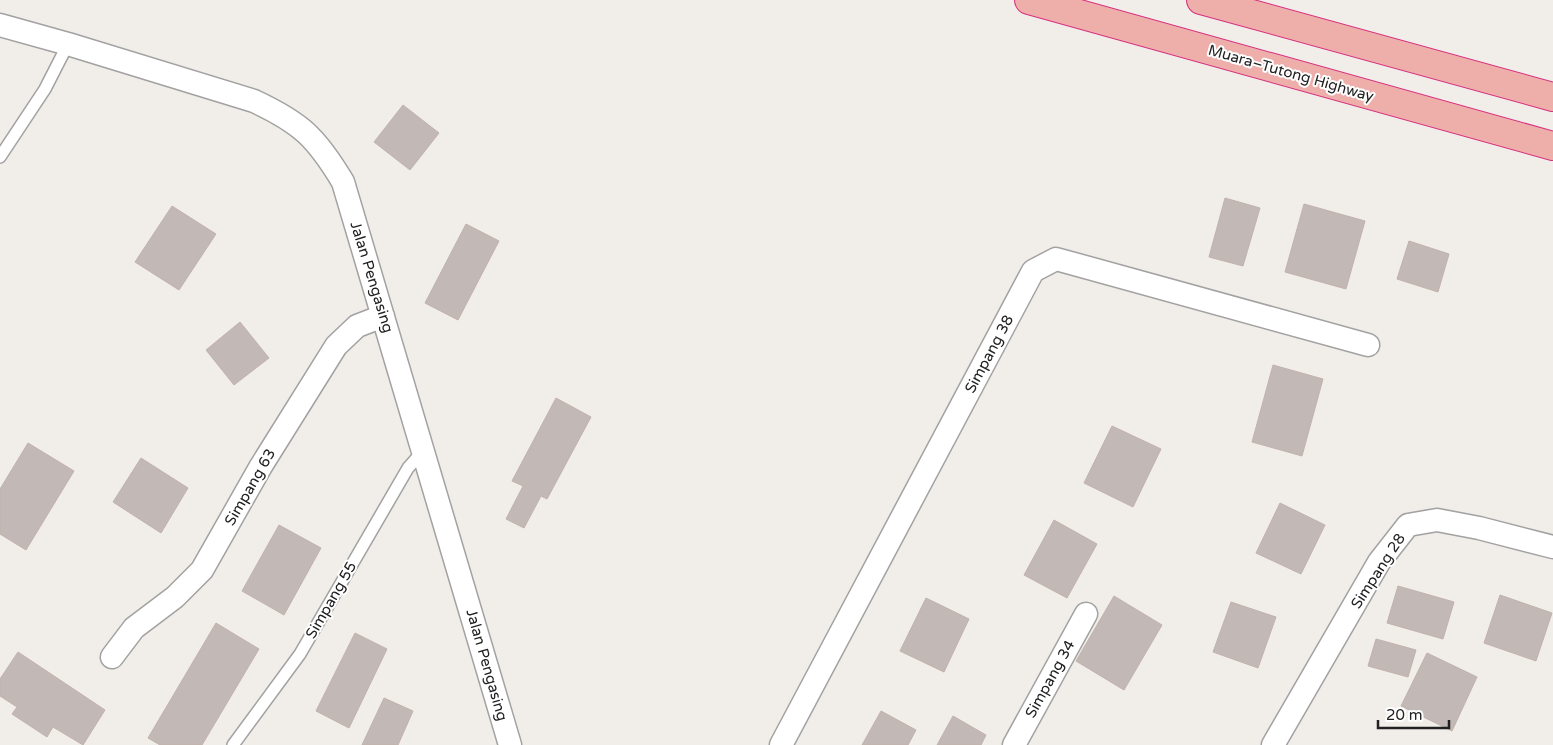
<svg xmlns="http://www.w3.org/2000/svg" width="1553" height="745" font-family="'Varela Round',sans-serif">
	<rect width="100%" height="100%" fill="#f1ede8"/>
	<path fill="#c2b8b5" stroke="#c2b2ab" d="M403 105 439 133 410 170 374 142Z
		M1225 198 1260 208 1243 266 1209 257Z
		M1304 204 1365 221 1346 289 1285 272Z
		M172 206 216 234 179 290 135 262Z
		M466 224 499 241 458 320 425 303Z
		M1409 241 1449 254 1438 292 1397 279Z
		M240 322 269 358 234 385 206 350Z
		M1273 365 1323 379 1302 456 1252 442Z
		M556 398 591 417 547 499 541 496 524 528 506 519 523 486 512 481Z
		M1112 426 1161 449 1133 507 1084 483Z
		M28 443 74 471 26 550 0 534V489Z
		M141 458 188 488 161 533 113 502Z
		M1280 503 1325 525 1301 574 1256 553Z
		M1054 520 1097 544 1067 598 1024 575Z
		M279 525 321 548 284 615 242 591Z
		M1398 586 1454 602 1443 639 1387 623Z
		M1500 595 1552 613 1536 661 1484 643Z
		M1114 596 1162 625 1124 690 1076 661Z
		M926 598 969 619 944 672 900 651Z
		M1231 602 1276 617 1258 668 1213 652Z
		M216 623 259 649 202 745H160L148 738Z
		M355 633 387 649 349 728 316 711Z
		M1376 639 1416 650 1408 677 1368 666Z
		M18 652 105 710 83 745 53 727 47 737 12 714 17 707 0 696V679Z
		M1427 653 1477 677 1452 731 1401 706Z
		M384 698 413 711 398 745H362Z
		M881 711 916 730 908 745H862Z
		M953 716 986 735 981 745H937Z"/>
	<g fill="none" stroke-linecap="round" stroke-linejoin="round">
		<g stroke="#a2a2a2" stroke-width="14">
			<path id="service" d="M0 157 45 89 68 44
				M233 745 300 654 408 468 423 451"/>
		</g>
		<g stroke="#a2a2a2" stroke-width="25">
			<path id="minor" d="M0 25 68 44 254 101C301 123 316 137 343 182L510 745
				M112 657 134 628 175 597 202 570 261 466 336 346 357 326 383 316
				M781 745 1033 271 1056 259 1368 345
				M1014 745 1086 614
				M1273 745 1379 562 1408 525 1437 520 1479 528 1553 547"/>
		</g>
		<g stroke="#d52f7f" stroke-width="30">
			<path id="trunk" d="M1029 0 1553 146
				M1201 0 1553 97"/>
		</g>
		<use href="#service" stroke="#fff" stroke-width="11"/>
		<use href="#minor" stroke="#fff" stroke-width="22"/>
		<use href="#trunk" stroke="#eeaeaa" stroke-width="28"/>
	</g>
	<g text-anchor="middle" stroke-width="4" stroke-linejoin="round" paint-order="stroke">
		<g font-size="15" fill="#212121" stroke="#fff">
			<text transform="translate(1291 73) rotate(16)" y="5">Muara–Tutong Highway</text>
			<text transform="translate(372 277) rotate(73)" y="5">Jalan Pengasing</text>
			<text transform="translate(989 354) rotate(-62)" y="5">Simpang 38</text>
			<text transform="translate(250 487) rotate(-60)" y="5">Simpang 63</text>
			<text transform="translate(1378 571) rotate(-57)" y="5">Simpang 28</text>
			<text transform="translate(331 600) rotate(-60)" y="5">Simpang 55</text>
			<text transform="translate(487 665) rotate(74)" y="5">Jalan Pengasing</text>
			<text transform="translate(1050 679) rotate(-61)" y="5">Simpang 34</text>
		</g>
	</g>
	<path d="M1378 720v8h71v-8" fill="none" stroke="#212121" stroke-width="2.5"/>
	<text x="1386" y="720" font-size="15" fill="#212121" stroke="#ffffff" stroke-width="4" paint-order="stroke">20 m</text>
</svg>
